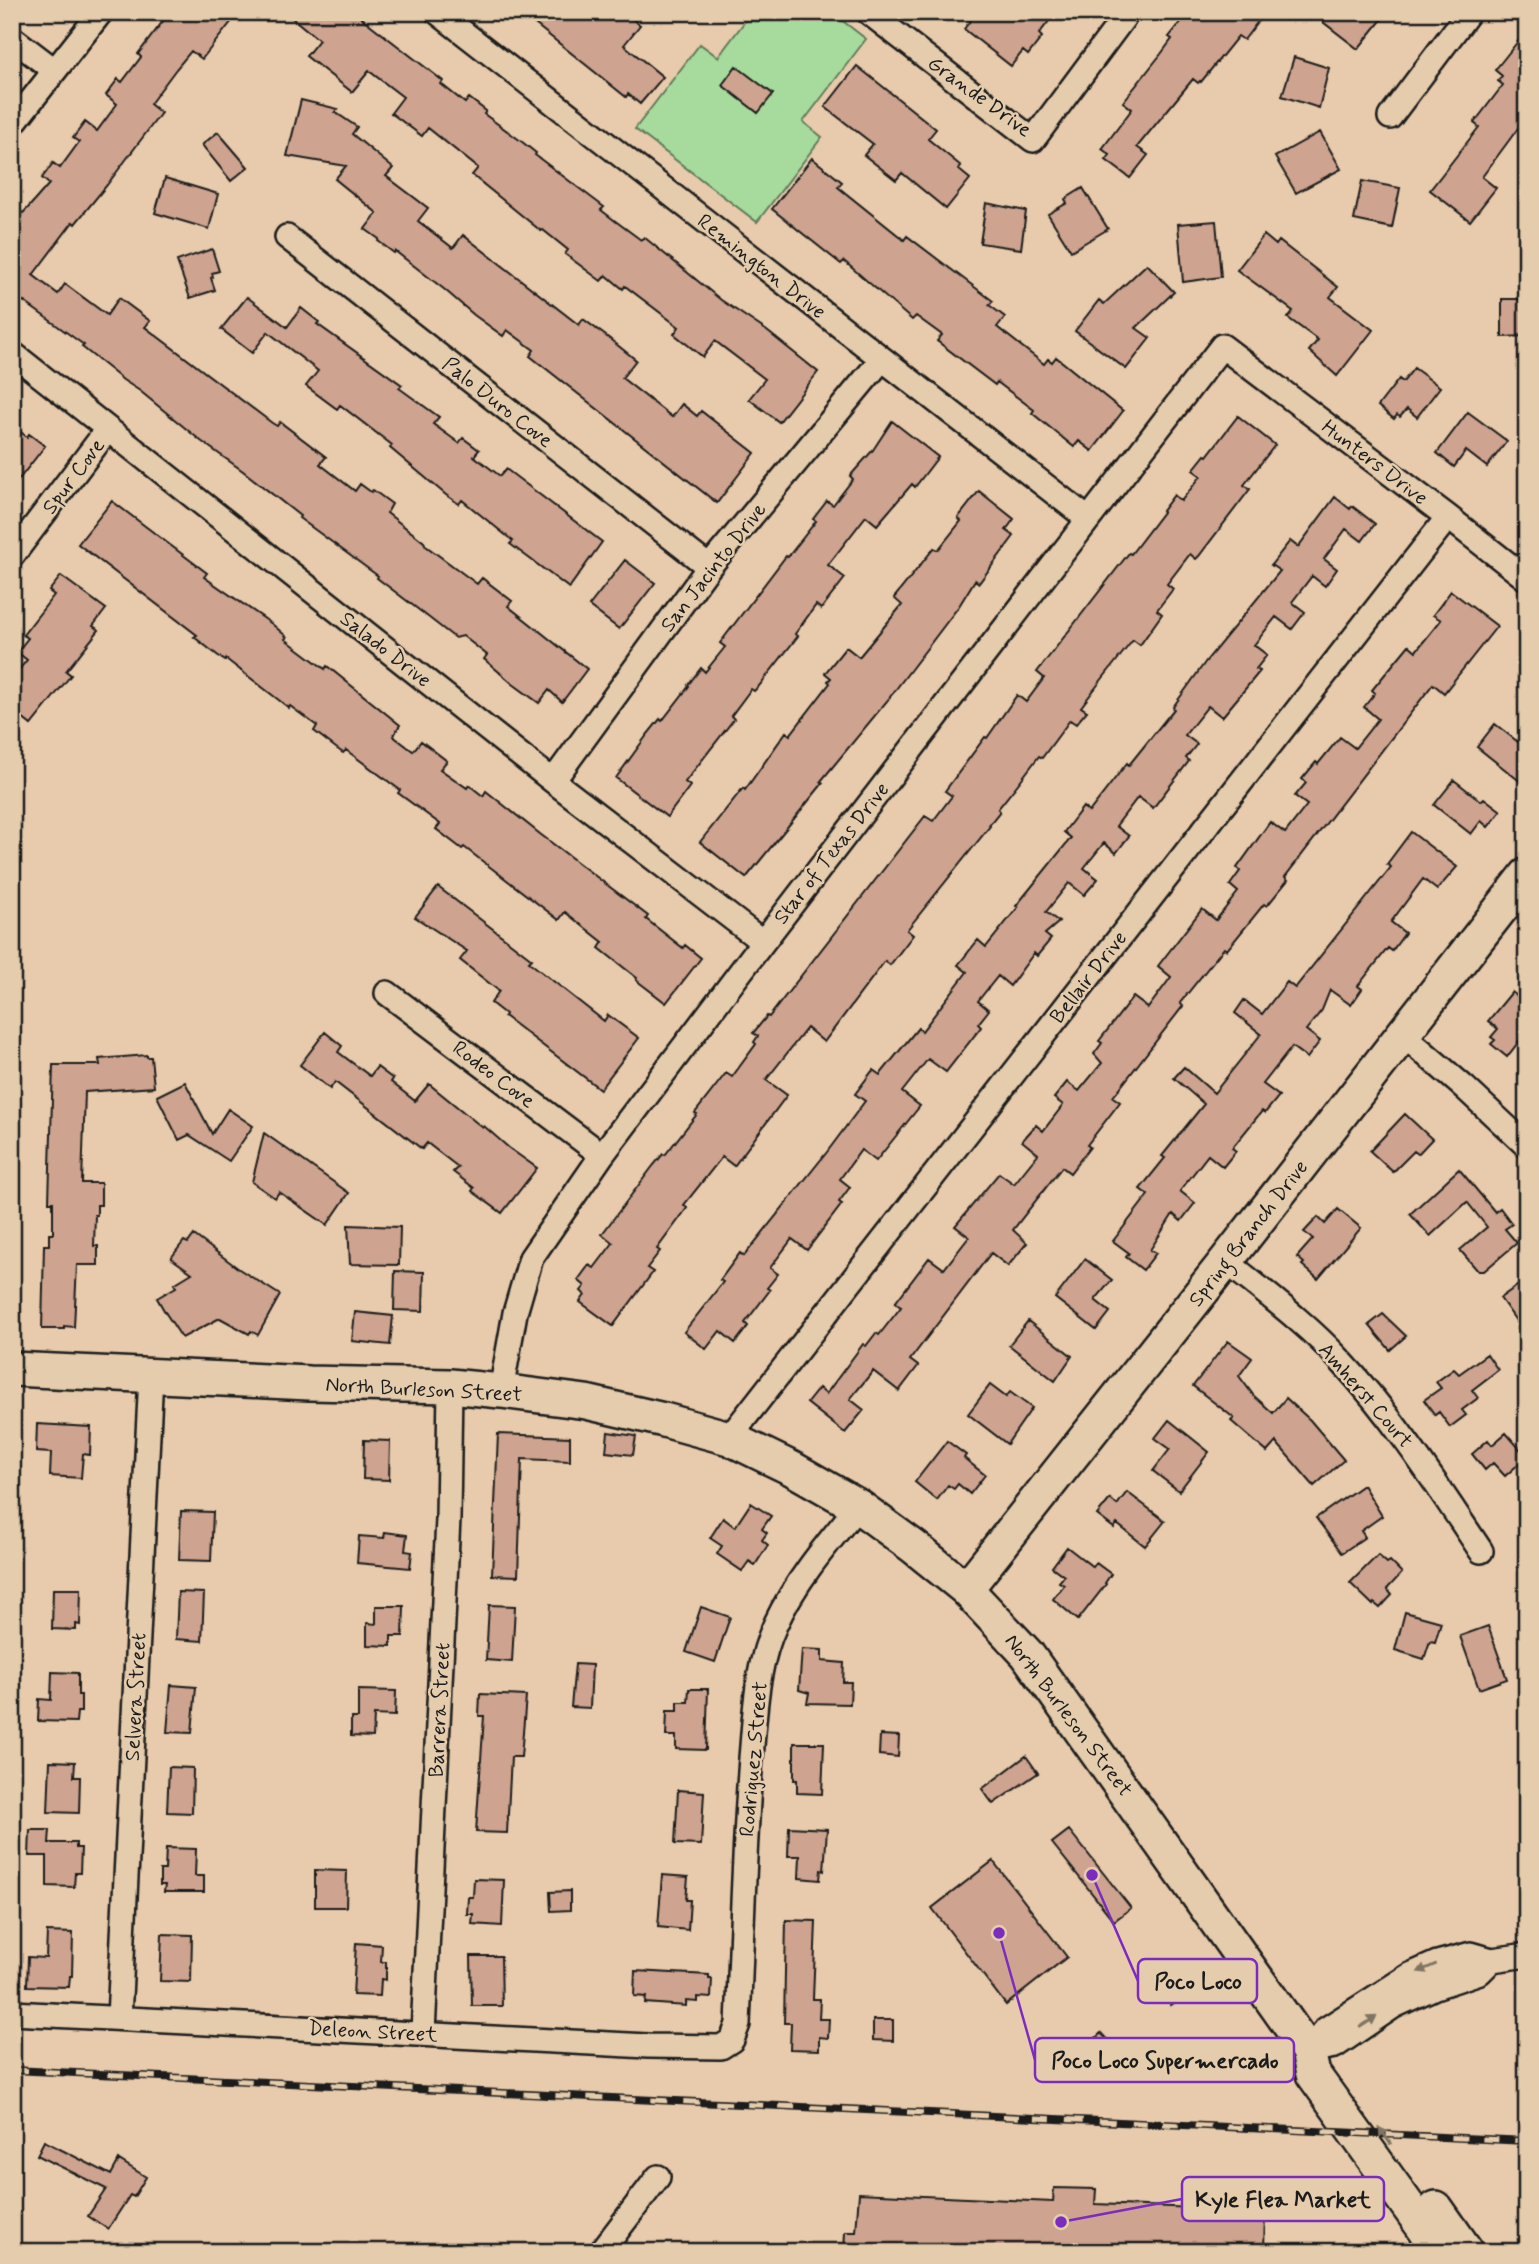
<svg xmlns="http://www.w3.org/2000/svg" width="1539" height="2264" font-family="Mynerve,sans-serif">
	<rect width="100%" height="100%" fill="#e8cbac"/>
	<filter id="ink" filterUnits="userSpaceOnUse"><feTurbulence type="fractalNoise" baseFrequency=".0143" numOctaves="2"/><feDisplacementMap in="SourceGraphic" scale="14" xChannelSelector="R" yChannelSelector="G"/><feConvolveMatrix kernelMatrix="1 2 1 2 8 2 1 2 1" color-interpolation-filters="sRGB"/></filter>
	<g filter="url(#ink)">
		<path fill="#a7db9d" stroke="#627c5c" stroke-width="2" d="M752 12H831L866 39 803 122 822 137 757 222 635 129 700 44 718 57Z"/>
		<path fill="#cea38f" stroke="#1c1c1c" stroke-width="2" d="M170 12H239L202 59 191 51 176 69 150 104 161 113 107 185 75 224 73 222 33 275 58 294 65 284 107 315 119 298 150 321 145 327 272 423 277 426 280 422 326 457 320 464 355 491 360 484 371 492 373 490 392 504 387 513 424 542 426 546 477 584 482 578 512 601 508 606 587 669 562 702 549 690 539 703 513 684 484 659 487 655 463 636 455 638 419 610 377 578 378 576 299 518 300 516 243 471 201 441 140 391 123 380 82 347 84 345 12 293V220L20 211 23 213 28 208 49 184 42 178 53 163 60 168 79 142 73 138 85 122 97 131 117 104 106 95 118 79 122 82 141 57 138 54Z
			M285 12H354L443 81 441 84 465 103 469 98 486 111 484 114 521 141 536 153 535 155 604 207 601 210 614 220 641 240 644 237 721 300 767 331 818 372 779 422 749 399 765 379 715 341 703 357 674 334 679 327 625 286 623 289 606 275 601 281 565 254 568 250 543 230 541 231 472 175 478 168 428 128 422 136 391 113 403 97 369 71 352 92 306 56 319 40Z
			M520 12H623L640 25 624 45 663 77 640 104 628 94 626 97Z
			M977 12H1056L1039 34 1042 37 1028 55 1023 51 1011 66 964 29Z
			M1189 12H1265L1244 40 1238 36 1201 82 1200 81 1198 83 1193 79 1137 147 1148 155 1130 178 1106 160 1110 155 1102 149 1132 109 1123 102 1161 54 1172 39 1169 37Z
			M1332 12H1388L1358 49 1323 22Z
			M1527 30V116L1482 177 1496 188 1470 221 1430 190 1479 127 1474 123 1503 85 1498 81 1502 76 1495 70Z
			M1294 57 1329 68 1319 108 1282 96Z
			M736 66 773 94 758 113 722 85Z
			M857 66 936 129 928 139 961 166 958 169 970 179 946 209 902 173 896 180 864 155 873 144 825 107Z
			M301 100 338 109 335 112 357 127 352 134 393 168 386 176 428 208 418 221 453 248 463 235 579 325 583 319 606 336 636 360 622 378 672 417 682 404 697 416 701 411 755 453 717 503 530 356 534 350 507 330 503 336 474 315 445 290 395 251 394 253 378 241 379 239 365 229 377 213 335 179 346 166 287 156Z
			M218 132 248 167 231 181 202 145Z
			M1320 132 1341 169 1296 193 1275 157Z
			M812 158 842 182 838 187 904 240 907 236 993 301 989 305 1005 317 997 327 1044 364 1048 359 1052 362 1056 357 1123 411 1092 451 1079 441 1074 447 1032 413 1034 410 997 382 995 385 937 341 942 335 916 316 912 320 844 261 841 264 772 209Z
			M165 178 218 194 209 229 155 213Z
			M1362 181 1400 188 1392 228 1354 220Z
			M1083 188 1108 229 1071 251 1048 214 1067 203 1065 199Z
			M986 203 1026 211 1021 249 980 243Z
			M1216 221 1221 277 1183 282 1178 224Z
			M1264 235 1276 245 1279 241 1338 287 1330 297 1373 330 1337 376 1309 351 1318 340 1288 318 1293 311 1237 270Z
			M212 249 219 271 212 273 213 277 211 278 215 290 190 298 177 261Z
			M1147 264 1174 292 1136 328 1150 338 1126 369 1075 331 1099 300 1104 304Z
			M247 297 287 327 301 308 319 322 317 324 402 385 399 388 439 417 433 424 459 443 463 438 479 450 474 456 500 476 506 469 602 542 569 588 510 544 513 541 462 500 459 504 446 495 390 448 392 445 340 405 337 409 306 386 318 371 268 332 252 353 221 329Z
			M1502 299H1527V336L1502 337Z
			M1414 368 1440 387 1417 417 1407 409 1400 417 1397 415 1394 419 1378 406 1399 379 1403 382Z
			M1468 412 1507 441 1487 467 1466 451 1454 467 1437 453Z
			M1238 416 1275 445 1244 485 1250 489 1199 556 1196 559 1190 554 1167 584 1173 589 1157 610 1162 614 1140 645 1133 640 1103 678 1081 707 1087 711 1076 724 1070 720 1042 758 1039 756 1017 785 998 809 1000 811 989 825 990 826 907 930 913 935 890 965 885 961 824 1042 807 1028 766 1080 787 1095 734 1166 722 1157 684 1205 687 1208 657 1249 660 1251 647 1268 653 1272 613 1326 580 1302 585 1295 581 1291 585 1286 578 1280 589 1265 594 1268 613 1243 602 1234 653 1166 663 1154 665 1155 697 1114 695 1113 726 1073 732 1077 756 1044 754 1042 758 1036 753 1033 767 1016 769 1017 925 816 933 821 952 796 945 791 985 737 987 738 1017 695 1026 702 1044 678 1037 672 1129 553 1131 554 1163 512 1162 511 1174 495 1181 501 1201 476 1193 470 1205 455 1207 456Z
			M892 421 938 457 915 487 912 484 877 525 866 516 828 565 845 578 821 609 816 605 795 634 798 636 759 686 754 691 751 689 731 716 734 719 685 782 690 786 667 817 616 778 647 735 660 719 662 721 689 686 688 685 701 668 705 672 725 647 720 643 786 556 788 557 816 521 813 519 827 501 833 505 853 479 850 476 873 450Z
			M12 425 27 437 29 434 45 446 12 488Z
			M979 491 1014 519 1006 530 1014 536 979 583 975 580 959 606 887 701 821 781 823 783 746 878 700 842 743 788 745 790 786 732 790 735 830 683 828 681 831 678 825 673 846 647 859 657 902 605 894 598 934 548 938 550 961 521 958 518Z
			M1335 497 1350 509 1352 506 1375 524 1362 541 1346 529 1324 559 1337 569 1325 586 1312 576 1292 602 1305 612 1292 629 1276 617 1254 645 1267 655 1256 669 1260 671 1222 717 1208 706 1185 735 1197 744 1186 758 1189 761 1153 808 1138 797 1116 826 1129 836 1116 853 1104 843 1084 868 1098 879 1084 895 1069 883 1046 912 1059 922 1045 934 1051 939 1037 956 1034 953 1010 986 998 976 978 1001 989 1010 978 1024 981 1027 946 1072 928 1059 902 1092 920 1106 876 1161 861 1150 840 1179 850 1187 839 1202 842 1204 807 1250 792 1239 770 1268 778 1274 767 1288 770 1290 745 1323 748 1326 735 1343 720 1331 706 1349 684 1332 723 1282 720 1280 740 1253 744 1256 827 1152 865 1101 855 1094 873 1070 880 1075 918 1028 922 1031 967 972 958 965 978 940 986 947 1018 907 1016 906 1071 838 1064 832 1083 807 1089 812 1127 763 1129 765 1174 709 1173 707 1206 661 1280 571 1271 565 1290 541 1298 547Z
			M112 501 207 573 204 577 272 624 287 637 285 639 325 669 327 666 400 725 393 736 413 751 421 741 447 761 440 769 467 788 469 785 483 796 486 791 540 834 648 916 646 919 683 948 685 945 701 958 666 1003 636 980 637 978 599 948 603 942 565 912 559 920 464 847 462 849 436 829 440 824 398 793 400 790 346 750 343 753 336 748 314 731 317 726 290 706 289 708 226 659 225 661 194 637 197 635 78 544Z
			M625 560 655 583 619 629 589 606Z
			M61 576 106 609 93 626 99 630 66 671 71 675 31 725 12 710V678L27 660 17 652 28 638 23 635 54 595 49 591Z
			M1451 591 1497 626 1444 693 1433 684 1285 877 1288 880 1267 906 1264 904 1227 950 1224 948 1180 1003 1183 1006 1113 1097 1120 1102 1087 1145 1090 1147 1070 1173 1062 1167 1013 1230 1027 1243 1008 1266 991 1253 910 1360 918 1366 899 1391 873 1371 850 1399 864 1410 845 1433 807 1403 819 1388 826 1394 863 1344 866 1346 876 1333 879 1335 901 1307 895 1303 929 1258 944 1269 969 1237 955 1226 999 1173 1014 1184 1038 1154 1022 1141 1036 1125 1043 1131 1063 1105 1054 1098 1067 1082 1079 1091 1102 1063 1094 1054 1102 1043 1099 1041 1133 997 1148 1008 1171 977 1158 966 1202 909 1216 920 1238 892 1230 885 1240 871 1237 868 1270 822 1285 833 1307 805 1295 796 1306 783 1302 779 1316 762 1318 764 1340 737 1355 748 1378 719 1364 707 1375 693 1372 690 1409 645 1416 651 1441 620 1433 615Z
			M1495 724 1527 749V787L1477 747Z
			M1454 780 1481 801 1484 798 1501 811 1488 827 1481 821 1471 834 1434 805Z
			M1411 832 1457 867 1437 890 1423 879 1391 922 1405 933 1392 951 1388 948 1358 986 1362 989 1351 1005 1330 990 1322 1010 1306 1030 1320 1041 1307 1058 1292 1047 1263 1084 1279 1096 1265 1113 1262 1111 1232 1148 1236 1151 1223 1167 1208 1155 1180 1191 1195 1203 1181 1221 1173 1214 1150 1250 1156 1253 1143 1270 1126 1257 1129 1253 1113 1241 1148 1195 1140 1189 1165 1158 1162 1156 1204 1104 1174 1078 1184 1067 1214 1093 1261 1034 1235 1013 1244 1000 1262 1014 1287 982 1295 988 1391 867 1387 864Z
			M438 887 532 959 529 962 604 1021 608 1015 639 1038 600 1089 504 1016 505 1014 491 1003 499 991 460 960 467 951 415 917Z
			M1512 992 1527 1004V1046L1520 1040 1507 1057 1491 1044 1495 1040 1491 1037 1498 1029 1488 1021Z
			M325 1032 342 1046 338 1052 370 1076 377 1067 393 1079 391 1082 415 1101 429 1084 483 1128 484 1126 509 1148 537 1168 502 1213 472 1191 474 1188 453 1172 458 1167 427 1143 422 1149 335 1082 330 1089 300 1065Z
			M147 1055V1057H151L154 1087 85 1092 82 1183H101V1205H97V1215H95L94 1246H98V1265H77L74 1327 64 1326V1329H42L44 1245H49V1234H53V1202H49L53 1065H100L99 1059Z
			M185 1082 212 1134 228 1109 253 1126 229 1161 189 1135 179 1140 157 1096Z
			M1405 1114 1432 1139 1418 1154 1414 1151 1393 1172 1370 1151Z
			M264 1133 349 1193 327 1225 279 1192 275 1198 252 1182Z
			M1459 1169 1495 1212 1500 1208 1512 1224 1505 1229 1517 1243 1484 1271H1478L1460 1250 1487 1227 1467 1202 1430 1236 1410 1214Z
			M1338 1209 1361 1228 1318 1279 1302 1265 1304 1263 1297 1257 1313 1239 1304 1232 1318 1217 1325 1224Z
			M348 1225 400 1227 399 1265 350 1264Z
			M194 1235 239 1269 280 1295 258 1335 251 1331 249 1334 220 1318 182 1338 165 1312 157 1298 176 1287 174 1284 192 1273 171 1258 184 1241 188 1243Z
			M1085 1259 1112 1280 1095 1300 1110 1312 1096 1330 1055 1298Z
			M395 1271 424 1272 423 1311 394 1310Z
			M1527 1279V1315L1517 1322 1500 1298Z
			M355 1312 393 1316 390 1345 352 1341Z
			M1383 1314 1406 1336 1390 1350 1369 1325Z
			M1028 1321 1072 1356 1055 1381 1009 1345Z
			M1228 1341 1252 1358 1239 1376 1254 1396 1273 1413 1286 1398 1310 1420 1344 1460 1314 1486 1276 1442 1267 1452 1231 1421 1234 1418 1193 1386Z
			M1487 1354 1498 1370 1472 1390 1478 1398 1462 1410 1466 1415 1450 1427 1439 1412 1435 1415 1424 1400 1441 1388 1436 1382 1454 1369 1459 1374Z
			M990 1385 1006 1397 1010 1392 1032 1408 1007 1444 968 1414Z
			M1169 1420 1209 1452 1179 1491 1153 1471 1170 1449 1155 1438Z
			M37 1424 91 1427 90 1455 83 1454 81 1478 50 1476 51 1453 36 1452Z
			M608 1432 636 1436 633 1455 606 1452Z
			M1506 1433 1527 1457 1505 1476 1493 1463 1485 1470 1472 1454 1488 1440 1492 1445Z
			M498 1434 570 1437V1461L522 1459 518 1576 492 1575Z
			M364 1440 390 1441 389 1480 363 1479Z
			M947 1441 966 1455 964 1458 985 1475 970 1494 958 1484 954 1489 948 1485 937 1500 915 1482Z
			M1363 1485 1382 1516 1361 1531 1365 1537 1342 1553 1316 1518Z
			M1127 1492 1165 1521 1145 1546 1117 1524 1114 1528 1097 1515 1110 1499 1117 1505Z
			M751 1503 771 1516 762 1529 767 1533 762 1540 768 1545 755 1565 749 1561 742 1571 717 1554 722 1546 710 1538 723 1518 735 1527Z
			M181 1511 213 1512 211 1561 179 1560Z
			M385 1532 407 1535 405 1551 412 1552 410 1568 357 1563 359 1536 384 1538Z
			M1067 1547 1093 1567 1096 1563 1111 1574 1105 1583 1106 1584 1078 1620 1053 1599 1064 1585 1059 1582 1064 1576 1052 1567Z
			M1378 1555 1387 1563 1390 1561 1402 1573 1387 1589 1392 1595 1380 1608 1374 1603 1373 1605 1350 1583Z
			M53 1589H81L80 1625 76 1624V1630L52 1629Z
			M178 1592 204 1593 202 1641 176 1639Z
			M489 1605 515 1606 512 1662 486 1660Z
			M376 1606H404L403 1636H391V1646L367 1645V1623L376 1624Z
			M701 1607 730 1617 715 1662 686 1652Z
			M1405 1612 1441 1622 1435 1642 1430 1641 1424 1659 1395 1650Z
			M1488 1626 1507 1679 1479 1689 1460 1636Z
			M802 1649 822 1650V1661L844 1663 843 1682H851L850 1704 807 1703 809 1693 799 1690Z
			M575 1664 592 1665 590 1708 571 1707Z
			M52 1672 78 1673V1695H81V1712H77L76 1722 38 1721 39 1699 51 1700Z
			M171 1685 196 1687 192 1733 167 1732Z
			M689 1689H708L706 1750 676 1749V1736H666L667 1711H678V1702H688Z
			M358 1690 396 1691 395 1716 374 1715 373 1737 351 1736V1718H358Z
			M480 1694 526 1696 521 1757H511L507 1833 476 1832 484 1716H479Z
			M880 1735 899 1736 898 1757 879 1755Z
			M794 1743H824L822 1794 797 1793V1780H794Z
			M1026 1756 1038 1773 993 1804 982 1789Z
			M50 1761 75 1762 74 1777H80L79 1813 48 1812Z
			M169 1767 193 1768 192 1813 167 1812Z
			M678 1790 704 1792 701 1845 675 1844Z
			M789 1827 827 1829 824 1871 821 1870 820 1880 799 1878 800 1856H788Z
			M30 1830H50L49 1843H76V1848H81L80 1873H75L74 1887 47 1886V1856H29Z
			M1069 1830 1131 1908 1114 1921 1052 1843Z
			M166 1848 196 1849 195 1876H204V1892H164L165 1885H160V1870H165Z
			M993 1861 1067 1957 1006 2005 932 1908Z
			M315 1870 347 1871 346 1907H315Z
			M662 1875 688 1877 686 1900H690L688 1930 658 1927Z
			M474 1879 504 1880 502 1926 472 1924 473 1914H467L468 1897H473Z
			M570 1891V1910L551 1911 550 1892Z
			M786 1920 816 1921 813 1999H820L819 2019H829L828 2038 819 2037V2050L790 2049 791 2023H784Z
			M47 1932 73 1933 72 1976H70L69 1987 27 1986 28 1957 46 1958Z
			M162 1934 192 1935 191 1982 160 1981Z
			M356 1943 382 1945 381 1962H386V1980L381 1979 380 1996 353 1995Z
			M471 1956H501L502 2006H472Z
			M1181 1964 1197 1986 1171 2005 1155 1983Z
			M635 1971 709 1975V1979H712L711 1998 698 1997V2002L686 2001V2006L645 2003 646 1997 634 1996Z
			M873 2020H893V2041L873 2040Z
			M1101 2033 1116 2049 1095 2068 1081 2052Z
			M44 2141 111 2175 119 2160 146 2177 134 2197 130 2195 108 2229 88 2216 106 2189 37 2155Z
			M1054 2188 1096 2189 1095 2204 1196 2208 1197 2200 1217 2201 1216 2209 1265 2212 1264 2252H844L845 2232H856L859 2193 1053 2202Z"/>
		<g fill="none" stroke-linecap="round" stroke-linejoin="round">
			<g stroke="#1c1c1c" stroke-width="28">
				<path id="street" d="M437 12 1088 519
					M868 12 1033 140 1128 12
					M12 38 54 70
					M1390 117 1469 12
					M12 125 101 12
					M287 237 709 567
					M12 353 553 781 763 942
					M12 556 108 429
					M553 781 709 567 882 359
					M387 993 602 1155
					M1402 1034 1465 1088 1527 1146
					M1226 1261C1265 1293 1306 1323 1340 1360 1394 1418 1437 1485 1481 1551
					M501 1391 515 1313 531 1258 602 1155 763 942 1222 346 1448 517 1527 579
					M729 1438 1448 517
					M12 2013 648 2046 721 2047 732 2040 738 2024C742 1936 744 1847 751 1758 755 1713 756 1665 776 1623 796 1580 828 1543 858 1506
					M119 2018 151 1375
					M423 2033 448 1519 450 1386
					M1308 2051 1326 2029 1410 1975 1437 1963 1471 1954 1492 1960 1527 1955
					M1308 2051 1335 2046 1394 2006 1435 1987 1480 1972 1492 1960
					M601 2252 658 2177"/>
			</g>
			<g stroke="#1c1c1c" stroke-width="38">
				<path id="secondary" d="M12 1369 309 1383 450 1386 501 1391 586 1402 664 1420 729 1438 793 1469 858 1506 914 1547 966 1589 1027 1654 1308 2051 1313 2074 1441 2252
					M966 1589 1226 1261 1527 875
					M1436 2208 1467 2252"/>
			</g>
			<use href="#street" stroke="#e4ccac" stroke-width="23"/>
			<use href="#secondary" stroke="#e4ccac" stroke-width="33"/>
			<g stroke="#1c1c1c" stroke-width="8">
				<path id="rail" d="M12 2070 1527 2141"/>
			</g>
			<use href="#rail" stroke="#e4ccac" stroke-width="5" stroke-dasharray="16" stroke-linecap="butt"/>
		</g>
		<defs><path id="oneway-solid" d="M-6-.8H1V-3.2L6.5 0L1 3.2V.8H-6Z" transform="scale(1.75)"/></defs>
		<g fill="#807464">
			<use href="#oneway-solid" transform="translate(1427 1968) rotate(157)"/>
			<use href="#oneway-solid" transform="translate(1368 2022) rotate(-33)"/>
			<use href="#oneway-solid" transform="translate(1385 2136) rotate(-125)"/>
		</g>
	</g>
	<g text-anchor="middle" stroke-width="5" stroke-linejoin="round" paint-order="stroke">
		<g font-size="21" fill="#1c1c1c" stroke="#e4ccac">
			<text transform="translate(980 96) rotate(36)" y="7">Grande Drive</text>
			<text transform="translate(762 266) rotate(38)" y="7">Remington Drive</text>
			<text transform="translate(498 402) rotate(38)" y="7">Palo Duro Cove</text>
			<text transform="translate(1375 462) rotate(37)" y="7">Hunters Drive</text>
			<text transform="translate(73 476) rotate(-53)" y="7">Spur Cove</text>
			<text transform="translate(713 567) rotate(-52)" y="7">San Jacinto Drive</text>
			<text transform="translate(386 649) rotate(38)" y="7">Salado Drive</text>
			<text transform="translate(831 853) rotate(-52)" y="7">Star of Texas Drive</text>
			<text transform="translate(1088 977) rotate(-52)" y="7">Bellair Drive</text>
			<text transform="translate(494 1074) rotate(37)" y="7">Rodeo Cove</text>
			<text transform="translate(1248 1233) rotate(-52)" y="7">Spring Branch Drive</text>
			<text transform="translate(424 1389) rotate(3)" y="7">North Burleson Street</text>
			<text transform="translate(1366 1395) rotate(49)" y="7">Amherst Court</text>
			<text transform="translate(135 1697) rotate(-87)" y="7">Selvera Street</text>
			<text transform="translate(439 1710) rotate(-87)" y="7">Barrera Street</text>
			<text transform="translate(1069 1715) rotate(53)" y="7">North Burleson Street</text>
			<text transform="translate(753 1759) rotate(-85)" y="7">Rodriguez Street</text>
			<text transform="translate(373 2031) rotate(3)" y="7">Deleon Street</text>
		</g>
	</g>
	<path fill="none" stroke="#7b2cbf" stroke-width="2.5" d="M1092 1875L1138 1981M999 1933L1035 2060M1061 2222L1182 2199"/>
	<g fill="#7b2cbf" stroke="#e4ccac" stroke-width="2.5">
		<circle cx="1092" cy="1875" r="7"/>
		<circle cx="999" cy="1933" r="7"/>
		<circle cx="1061" cy="2222" r="7"/>
	</g>
	<g fill="#e4ccac" stroke="#7b2cbf" stroke-width="2.5">
		<rect x="1138" y="1959" width="119" height="44" rx="7"/>
		<rect x="1035" y="2038" width="259" height="44" rx="7"/>
		<rect x="1182" y="2177" width="202" height="44" rx="7"/>
	</g>
	<g font-size="23" text-anchor="middle" font-weight="bold" fill="#1c1c1c">
		<text x="1198" y="1989">Poco Loco</text>
		<text x="1165" y="2068">Poco Loco Supermercado</text>
		<text x="1283" y="2207">Kyle Flea Market</text>
	</g>
	<rect width="1539" height="2264" fill="none" stroke="#e4ccac" stroke-width="42"/>
	<rect x="21" y="21" width="1497" height="2222" fill="none" stroke="#1c1c1c" stroke-width="2.5" filter="url(#ink)"/>
</svg>
